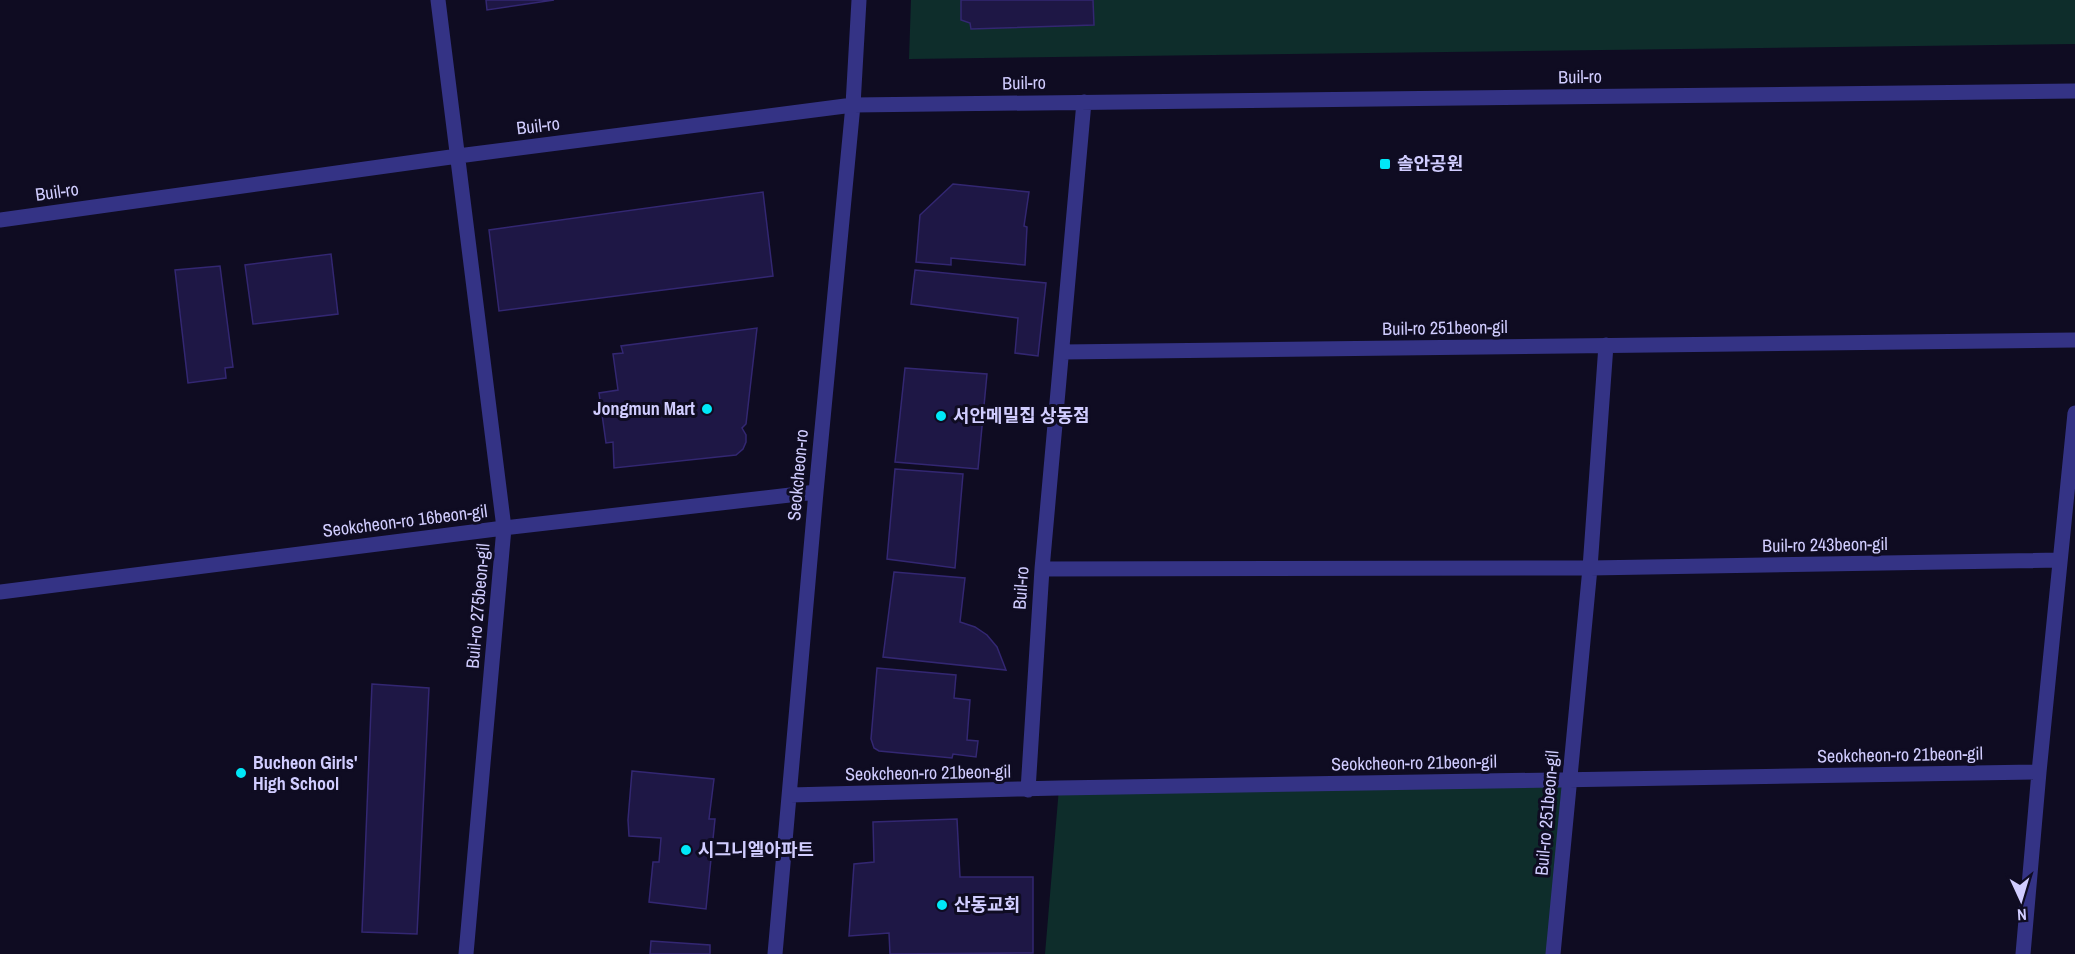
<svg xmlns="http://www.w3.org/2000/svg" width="2075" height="954" font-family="'Archivo Narrow','Noto Sans KR',sans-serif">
	<rect width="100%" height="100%" fill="#0f0c22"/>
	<path fill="#0e2d2b" d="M911 0H2075V44L909 59Z
		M1569 780 1553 954H1045L1059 788Z"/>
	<path fill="#1e1745" stroke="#332772" stroke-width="1.5" d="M486 0H554L487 10Z
		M961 0H1093L1094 25 971 29 970 23 961 20Z
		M953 184 1029 192 1024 226 1027 227 1025 265 951 258V265L916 262 920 215Z
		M763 192 773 276 499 311 489 230Z
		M331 254 338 314 253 324 245 265Z
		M220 266 233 367 225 368 226 378 188 383 175 270Z
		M915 270 1046 283 1038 356 1015 353 1018 318 911 304Z
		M757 328 746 424 742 428 746 435V442L743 449 736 455 614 468 613 442 606 443 599 393 618 390 613 354 623 353 621 346Z
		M905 368 987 374 978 469 895 462Z
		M895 469 963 474 955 568 887 559Z
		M894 572 965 578 960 622 975 627 987 635 997 647 1006 670 883 657Z
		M877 668 956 675 954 698 970 700 967 740 978 741 976 757 953 754 952 758 879 751 874 748 871 739Z
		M372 684 429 688 417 934 362 932Z
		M632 771 714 779 709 819H715L706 909 649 902 653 862H659L661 838 629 836 628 820Z
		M957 819 960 877H1033V953L890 954 889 933 849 936 854 864 874 862 873 822Z
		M651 941 710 945V954H650Z"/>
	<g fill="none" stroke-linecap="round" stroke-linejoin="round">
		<path stroke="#343385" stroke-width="15" d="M438 0 504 528 466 954
			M0 220 458 156 853 105 2075 91
			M1062 352 2075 340
			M1042 569 1590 568 2060 560
			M0 592 504 528 816 492
			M1028 790 1042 569 1084 102
			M790 795 1059 788 2039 772
			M775 954 816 492 853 105 859 0
			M1553 954 1590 568 1606 345
			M2023 954 2039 772 2075 413"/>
	</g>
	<g fill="#00e8f8" stroke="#0f0c22" stroke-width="2">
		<rect x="1379" y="158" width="12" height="12" rx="3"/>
		<circle cx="707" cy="409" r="6"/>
		<circle cx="941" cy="416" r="6"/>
		<circle cx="241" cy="773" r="6"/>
		<circle cx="686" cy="850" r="6"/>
		<circle cx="942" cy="905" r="6"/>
	</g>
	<g text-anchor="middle" stroke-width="6" stroke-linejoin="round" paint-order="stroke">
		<g font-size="18" fill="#d1cdff" stroke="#0f0c22">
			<text transform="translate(1580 77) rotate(-1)" y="6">Buil-ro</text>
			<text transform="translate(1024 83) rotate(-1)" y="6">Buil-ro</text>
			<text transform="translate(538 126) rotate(-7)" y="6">Buil-ro</text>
			<text transform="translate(57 192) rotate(-8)" y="6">Buil-ro</text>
			<text transform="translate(1445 328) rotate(-1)" y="6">Buil-ro 251beon-gil</text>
			<text transform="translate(798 475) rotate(-85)" y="6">Seokcheon-ro</text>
			<text transform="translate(405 521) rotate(-7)" y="6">Seokcheon-ro 16beon-gil</text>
			<text transform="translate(1825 545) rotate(-1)" y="6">Buil-ro 243beon-gil</text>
			<text transform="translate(1021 588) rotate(-86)" y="6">Buil-ro</text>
			<text transform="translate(478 606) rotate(-85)" y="6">Buil-ro 275beon-gil</text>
			<text transform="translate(1900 755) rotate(-1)" y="6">Seokcheon-ro 21beon-gil</text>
			<text transform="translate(1414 763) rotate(-1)" y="6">Seokcheon-ro 21beon-gil</text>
			<text transform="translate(928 773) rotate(-1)" y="6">Seokcheon-ro 21beon-gil</text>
			<text transform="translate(1547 813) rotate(-85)" y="6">Buil-ro 251beon-gil</text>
		</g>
		<g font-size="18" font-weight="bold" fill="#d1cdff" stroke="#0f0c22" text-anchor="start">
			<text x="1397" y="170">솔안공원</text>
			<text x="695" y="415" text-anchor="end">Jongmun Mart</text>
			<text x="953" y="422">서안메밀집 상동점</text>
			<text x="253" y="769">Bucheon Girls'<tspan x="253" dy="21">High School</tspan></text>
			<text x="698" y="856">시그니엘아파트</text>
			<text x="954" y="911">산동교회</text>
		</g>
	</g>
	<g transform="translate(2021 900) rotate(176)" stroke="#0f0c22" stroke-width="4.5" paint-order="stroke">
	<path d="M0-4.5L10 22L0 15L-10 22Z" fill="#d1cdff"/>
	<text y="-9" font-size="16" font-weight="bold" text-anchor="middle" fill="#d1cdff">N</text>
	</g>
</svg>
